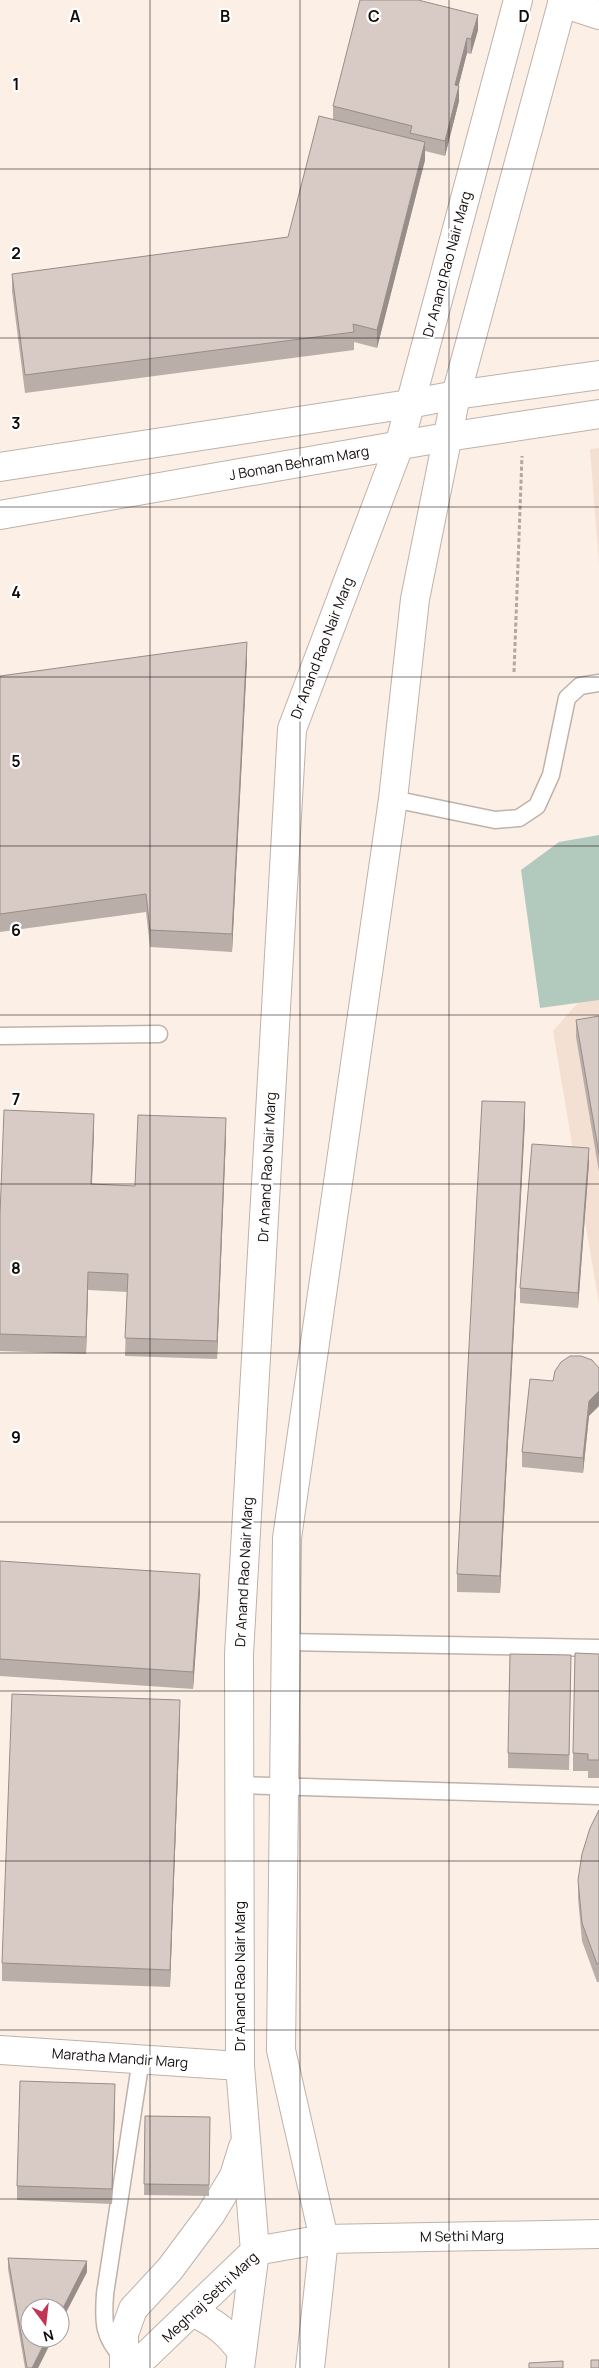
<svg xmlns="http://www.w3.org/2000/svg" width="599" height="2368" font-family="Manrope,sans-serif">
	<rect width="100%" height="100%" fill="#fcefe6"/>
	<path fill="#f4e0d3" d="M599 448V565L590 449Z
		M599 979V1304L553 1031Z"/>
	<path fill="#b2cabd" d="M599 835V1000L540 1008 521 870 559 842Z"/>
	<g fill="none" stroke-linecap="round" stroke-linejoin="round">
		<g stroke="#beb2aa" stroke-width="19">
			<path id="lane" d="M393 799 495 820 519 818 537 806 551 775 567 698 580 686 599 683
				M0 1036 159 1034
				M286 1642 599 1648
				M240 1785 599 1796
				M124 2359C103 2337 103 2323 105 2294L141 2059"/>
		</g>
		<g stroke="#beb2aa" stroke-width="30">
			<path id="street" d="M562 3 599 15
				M0 2050 240 2066
				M324 2239 599 2234"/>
		</g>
		<g stroke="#beb2aa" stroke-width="30">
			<path id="secondary" d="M192 2312C214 2322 229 2333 242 2353
				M124 2368V2334L133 2309 170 2269 211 2214 234 2176 243 2147
				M133 2368 255 2251 324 2239
				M240 2368 255 2251 240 2066 239 1654 292 729 399 446 518 0
				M310 2368 324 2239 281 2050 287 1538 393 799 415 599 456 395 563 0"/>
		</g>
		<g stroke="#beb2aa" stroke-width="30">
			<path id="primary" d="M0 467 409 404 456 395 599 375
				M0 515 447 437 599 414"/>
		</g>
		<path stroke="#b2a7a1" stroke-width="3" stroke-dasharray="4 2.5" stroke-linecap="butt" d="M514 672 522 456"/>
		<use href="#lane" stroke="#fff" stroke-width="16"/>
		<use href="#street" stroke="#fff" stroke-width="28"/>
		<use href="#secondary" stroke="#fff" stroke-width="28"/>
		<use href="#primary" stroke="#fff" stroke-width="28"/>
	</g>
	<path fill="#baaea9" d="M478 30 471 54 467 53 458 86 459 101 445 156 425 151V160L377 348 354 342V350L25 393 12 291V274L288 237 333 119V106Z
		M247 660 232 952 150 947 146 912 0 932V676Z
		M599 1016V1172L576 1037V1020Z
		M525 1120 500 1593 457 1592V1574Z
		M94 1131 92 1184 135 1186 226 1136 217 1359 125 1356 127 1292 88 1290 86 1354 0 1351V1215Z
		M589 1163 578 1308 520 1303V1288Z
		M553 1381 589 1416 583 1473 522 1467V1452Z
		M0 1561 200 1592 193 1689 0 1676Z
		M599 1654V1778H588V1771H573V1753Z
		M571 1670 569 1770 508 1768V1753Z
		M180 1718 170 1987 2 1981V1963Z
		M599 1810V1982H597L582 1941 578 1898V1880Z
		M115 2099 112 2204 17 2200V2186Z
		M145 2116 210 2117 209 2196 144 2195Z
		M8 2258 87 2272 60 2324V2308L30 2338H53L38 2368H25L8 2269Z"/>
	<path fill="#978d89" d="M478 15V30L471 54V39Z
		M467 38V53L455 100V85Z
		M459 86V101L445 156V141Z
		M425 142V160L377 348V330Z
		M247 642V660L232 952V934Z
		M525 1102V1120L500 1593V1576Z
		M94 1114V1131L91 1202V1184Z
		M226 1118V1136L217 1359V1341Z
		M589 1148V1163L578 1308V1293Z
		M88 1272V1290L86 1354V1337Z
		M599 1391V1406L589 1416 583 1473V1458L589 1401Z
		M200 1574V1592L193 1689V1672Z
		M180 1700V1718L170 1987V1970Z
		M115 2084V2099L112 2204V2189Z
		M87 2261V2272L60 2324V2314Z
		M47 2338H53L38 2368H32Z"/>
	<path fill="#d8cac4" stroke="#978d89" d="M360 0H418L478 15 471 39 467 38 455 85 459 86 445 141 410 133 412 126 333 106Z
		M319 116 425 142 377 330 353 324 354 332 25 375 12 274 288 237Z
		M247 642 232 934 150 930 146 894 0 914V676Z
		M599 1016V1154L576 1020Z
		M482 1101 525 1102 500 1576 457 1574Z
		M4 1110 94 1114 91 1184 135 1186 138 1115 226 1118 217 1341 125 1338 128 1274 88 1272 86 1337 0 1334V1215Z
		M532 1144 589 1148 578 1293 520 1288Z
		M570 1356H581L592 1360 599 1368V1391L589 1401 583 1458 522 1452 530 1379 553 1381 555 1371 561 1362Z
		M0 1561 200 1574 193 1672 0 1659Z
		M575 1653 599 1654V1760H588V1754L573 1753Z
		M510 1654 571 1655 569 1755 508 1753Z
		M12 1694 180 1700 170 1970 2 1963Z
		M599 1810V1964H597L582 1923 578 1880 582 1854 590 1828Z
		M20 2081 115 2084 112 2189 17 2186Z
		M145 2116 210 2117 209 2185 144 2184Z
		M8 2258 87 2261 60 2314V2308H30V2338H47L32 2368H27Z
		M591 2360H599V2368H591Z
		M563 2361V2368H529V2363Z"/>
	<path fill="none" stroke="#120d0b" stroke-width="1" stroke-opacity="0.55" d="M150 0V2368M300 0V2368M449 0V2368M0 169H599M0 338H599M0 507H599M0 677H599M0 846H599M0 1015H599M0 1184H599M0 1353H599M0 1522H599M0 1691H599M0 1861H599M0 2030H599M0 2199H599"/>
	<g text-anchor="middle" stroke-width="4.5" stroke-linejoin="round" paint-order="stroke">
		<g font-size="14" fill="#120d0b" stroke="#fff">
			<text transform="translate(447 264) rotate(-75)" y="5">Dr Anand Rao Nair Marg</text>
			<text transform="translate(299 463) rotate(-10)" y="5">J Boman Behram Marg</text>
			<text transform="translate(322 648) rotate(-69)" y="5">Dr Anand Rao Nair Marg</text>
			<text transform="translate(267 1167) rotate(-87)" y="5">Dr Anand Rao Nair Marg</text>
			<text transform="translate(244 1572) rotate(-87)" y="5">Dr Anand Rao Nair Marg</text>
			<text transform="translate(240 1976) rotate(-90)" y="5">Dr Anand Rao Nair Marg</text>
			<text transform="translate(120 2058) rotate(4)" y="5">Maratha Mandir Marg</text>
			<text transform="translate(462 2236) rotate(-1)" y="5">M Sethi Marg</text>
			<text transform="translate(210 2297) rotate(-43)" y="5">Meghraj Sethi Marg</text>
		</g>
	</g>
	<g font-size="16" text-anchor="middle" font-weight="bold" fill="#120d0b" stroke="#fff" stroke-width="4.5" stroke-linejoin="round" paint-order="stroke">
		<text x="75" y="22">A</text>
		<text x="225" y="22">B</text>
		<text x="374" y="22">C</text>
		<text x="524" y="22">D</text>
		<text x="16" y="90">1</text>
		<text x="16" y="259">2</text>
		<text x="16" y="429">3</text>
		<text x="16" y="598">4</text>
		<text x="16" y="767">5</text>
		<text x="16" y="936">6</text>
		<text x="16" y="1105">7</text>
		<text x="16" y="1274">8</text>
		<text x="16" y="1443">9</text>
	</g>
	<g transform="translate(45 2323) rotate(165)"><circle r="24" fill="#ffffff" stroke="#a09e9d"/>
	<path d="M0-4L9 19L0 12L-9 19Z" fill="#c23354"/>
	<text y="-8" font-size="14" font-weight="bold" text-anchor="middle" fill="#120d0b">N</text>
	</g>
</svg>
